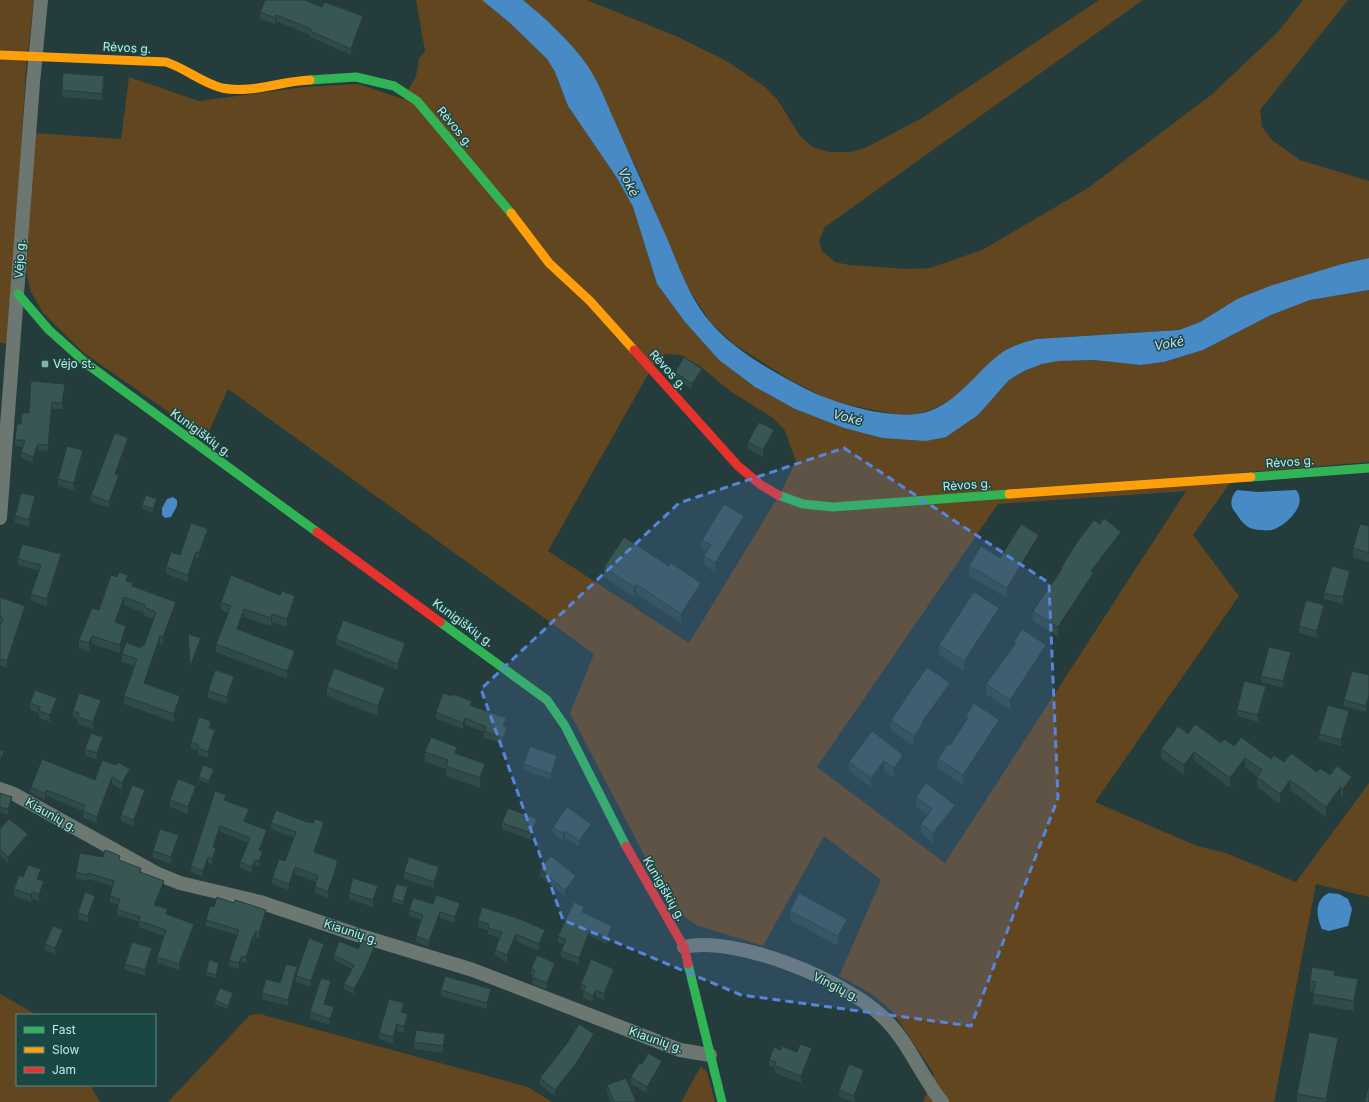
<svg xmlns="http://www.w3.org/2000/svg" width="1369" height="1102" font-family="Inter,sans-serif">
	<rect width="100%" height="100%" fill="#243c3b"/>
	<path fill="#61461f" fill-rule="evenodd" d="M0 0H34L26 69 9 344 0 343Z
		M416 0H482L510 23 547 59 555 72 568 106 617 178 633 207 657 284 685 322 719 360 755 387 795 409 844 428 882 438 978 415 1009 380 1024 371 1042 364 1058 361 1094 360 1141 365 1164 362 1203 350 1271 315 1310 300 1369 290V462L1237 473 1193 535 1239 596 1095 802 1197 846 1226 853 1296 882 1369 783V897L1316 884 1274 1102H923L934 1074 892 1011 870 993 839 976 881 880 824 836 763 946 696 925 679 913 666 897 570 713 594 654 228 389 206 438 84 353 43 313 31 292 26 271 35 133 121 139 129 77 199 101 305 87 358 84 403 99 416 76 419 59 425 51ZM666 354 681 355 700 366 730 391 773 418 784 429 796 461 781 492 689 643 548 551 655 362ZM1186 491 945 863 817 767 998 504Z
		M523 0H587L678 37 725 60 765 87 777 99 800 136 813 147 830 152H852L867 147 922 118 1099 0H1143L825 227 819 241 822 251 835 262 849 265 908 269 930 268 982 250 1088 188 1211 95 1278 32 1303 0H1348L1260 110 1262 127 1272 140 1300 160 1369 181V258L1342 264 1237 299 1200 322 1179 330 1036 339 1016 345 1004 351 954 398 931 410 917 414 899 415 834 402 792 381 735 345 711 323 686 285 637 169 585 62 564 37Z
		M0 994 37 1015H17V1085H90L100 1102H0Z
		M260 1014 528 1087 552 1102H168L250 1015Z
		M701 1066 707 1072 715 1102H681Z"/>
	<path fill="#478ac6" d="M482 0H523C545 18 568 39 585 62 598 80 606 102 615 122 632 160 649 198 666 236 679 266 689 298 711 323 735 351 772 371 804 388 833 403 884 418 917 414 955 409 975 371 1004 351 1014 345 1025 342 1036 339L1179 330 1200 322 1237 299 1270 286 1342 264 1369 258V290L1310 300 1271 315 1203 350 1164 362 1141 365 1094 360 1058 361 1042 364 1024 371 1009 380 978 415 946 437 926 441 882 438 844 428 795 409 755 387 719 360 685 322 657 284 633 207 617 178 568 106 555 72 547 59 510 23Z
		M1237 490 1258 492 1296 490C1309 505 1285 526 1272 530 1266 531 1255 530 1250 528 1244 525 1239 518 1235 512 1229 505 1231 496 1237 490Z
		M173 497 177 500V506L171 517 165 518 162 515V508L167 499Z
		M1329 893 1339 894 1348 899 1352 909 1348 926 1329 931 1322 929C1316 916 1314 900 1329 893Z"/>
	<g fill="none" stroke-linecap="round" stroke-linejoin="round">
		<path stroke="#6d7771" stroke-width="14" d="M0 518 33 83 41 0
			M0 789 14 794 158 874 180 883 260 902 358 935 473 970 680 1050 710 1055
			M684 947C737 935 847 981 885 1019 909 1043 921 1076 942 1102"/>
		<path stroke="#30b455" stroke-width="9" d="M310 80 356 77 394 86 417 101 511 213
			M18 294 49 330 87 364 317 532
			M1251 477 1369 468
			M778 495 803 504 833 507 1009 494
			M440 622 547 700 565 726 626 846
			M688 964 722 1102"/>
		<path stroke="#ff9f0a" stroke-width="9" d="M0 55 166 62C185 68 202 83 222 88 251 94 281 81 310 80
			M511 213 549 263 590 301 634 350
			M1009 494 1251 477"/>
		<path stroke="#e5322d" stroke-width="9" d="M634 350 738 466 761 485 778 495
			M317 532 440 622
			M626 846 684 947 688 964"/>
	</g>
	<path fill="#2f4a48" d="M322 7 363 22 351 55 310 37V35L276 21 275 24 260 19V12Z
		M104 83 102 100 62 97V90Z
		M675 372 702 375 692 390 675 378Z
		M65 390 62 409H52L48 451 38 450 33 463 21 458V452L23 447 15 446V440L21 424 29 413Z
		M774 436 763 457 748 449V442Z
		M128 444 117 475 119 482 109 508 91 502V495Z
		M83 456 74 490 58 486V479Z
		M35 503 29 527 15 523V516Z
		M157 503 153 513 142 509V505Z
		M744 525 715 572 704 565V556L707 552 702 549V540Z
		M1369 526V562L1353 558V548Z
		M208 536 199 559 196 558 188 582 166 574V567L180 555Z
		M1121 542 1094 577V582L1058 637 1033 621V611L1061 571V568Z
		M1039 544 1007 598 969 576V566L1000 558Z
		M18 559 61 561 47 606 31 601V594L39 571 18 565Z
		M604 567 701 593 681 623 636 594 634 597 604 577Z
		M1350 578 1343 604 1324 599V593Z
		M128 581 133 587 176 610 163 645 160 644 146 684 180 704 174 722 124 704V696L134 666 122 662V654L141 648 144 646 154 619 144 616V613L124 605 118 623 126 634 120 653 92 644 89 652 79 648V640L99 610Z
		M0 598 25 612 7 668 0 665V626L1 623H0Z
		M221 602 295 605 287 627 272 622 271 626 244 617 239 630 295 659 287 679 216 652V644L228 613 221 610Z
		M1324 612 1317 638 1299 633V626Z
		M999 617 964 671 939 655V645Z
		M336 639 405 650 398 670 336 645Z
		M1014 642 1046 655 1010 710 986 694V684L1014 645Z
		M1291 659 1283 688 1261 682V676Z
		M1369 675V702L1366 712 1344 706V700Z
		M234 683 227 704 208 698V691Z
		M327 687 385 697 378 716 327 696Z
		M950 693 923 729V732L914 746 891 730V720Z
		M1266 693 1258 722 1237 716V710Z
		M30 703 57 704 50 722 39 718V713L30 710Z
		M472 705 506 724 505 727 507 734 503 744 484 738V732L465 725 463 729 440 720 436 718V712Z
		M101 706 93 729 78 724V719L73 717V711Z
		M966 716 999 729 963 785 938 769V759L950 745 966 721Z
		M1349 717 1341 746 1319 740V734Z
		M211 727V729L215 737 208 758 198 755V751L191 749V742Z
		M872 731 903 765 894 778 884 771 871 787 849 771V762Z
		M1188 734 1234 746 1271 759 1330 775 1352 786 1343 798 1341 796 1326 817 1290 790 1280 804 1257 787V777L1245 767 1230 788 1194 761 1184 775 1161 758V749Z
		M103 744 97 760 85 755V749Z
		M425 752 457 754 485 773 480 788 446 776V769L425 762Z
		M102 760 130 776 122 790 112 784 97 823 83 818V811L46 796 45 800 31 793V787L95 780Z
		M557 762 551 780 524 770V764Z
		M214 773 209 784 199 780V777Z
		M196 792 188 814 170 807V800Z
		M0 793 12 803 8 815 0 812Z
		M145 796 134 826 121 821V815Z
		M916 797 955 814 933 843 921 833V824L927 815 916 807Z
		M226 800 249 815 246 822 267 836 261 850 263 857 259 867 255 866 252 873 240 868V862L248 843 220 832 214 848 216 854 212 865 208 863 203 877 191 872V866Z
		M271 823 324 829 316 853 337 871 328 898 315 893V887L316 882 295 874 289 890 272 884V878L285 861 294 838 271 829Z
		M502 823 537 825 531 840 502 829Z
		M553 827 591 830 579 847 565 838 563 841 553 833Z
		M0 829 28 841 8 863 0 856Z
		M179 842 171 864 153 858V851Z
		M120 861 141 872 164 887 156 906 168 915 194 930 179 970 157 963V957L164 936 139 927V922L117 915V909L118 905 110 902V896L113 886 88 879 87 881 76 878V872Z
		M540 869 576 882 565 896 540 876Z
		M404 872 439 873 434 888 404 879Z
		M41 876 39 879 44 888 39 901 32 899 31 902 14 896V889L23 877Z
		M408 890 403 905 392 901V898Z
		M349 893H378L373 907 349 899Z
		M95 902 88 922 78 919V913Z
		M433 904 460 909 455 923 440 918 429 947 416 942V936L421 920 409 916V910Z
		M214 907 266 916 259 939 256 938 254 943 253 942 246 963 242 962 239 969 229 966V960L237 935 206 926V920Z
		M790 911 847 928 838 946 790 920Z
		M584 913 612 932 607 944 590 936 579 964 561 957V951L564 945 558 942V936Z
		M478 921 545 937 539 951 516 941 507 962 495 956V950L499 938 488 934V930L478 927Z
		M63 936 55 954 45 950V944Z
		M358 949 375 950 365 974 354 994 344 989V984L352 969 334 960V955Z
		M324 950 311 987 296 982V979L288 1006 262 999V993L280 983 297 971Z
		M152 955 145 976 125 970V964Z
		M219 966 216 978 206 975V972Z
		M531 969H555L547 989 532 984 533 976 531 975Z
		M1335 975 1358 989 1354 1011 1313 1004 1314 992 1310 991V981Z
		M614 976 604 1000 596 997 593 1002 583 998V991L581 990V984Z
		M331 988 326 1004 334 1014 330 1025 310 1019V1012Z
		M441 990 491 995 487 1009 441 996Z
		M233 996 228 1009 215 1004V1000Z
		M404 1010 403 1012 408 1020 404 1033 397 1031 393 1044 379 1039V1033Z
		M445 1040 443 1053 414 1049V1042Z
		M594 1040 577 1069 555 1096 540 1085V1078Z
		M1338 1047 1328 1102H1297V1094Z
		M781 1050 797 1052 812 1055 801 1083 775 1073V1068L769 1066V1060Z
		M642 1064 662 1067 647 1093 631 1084V1077Z
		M864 1076 854 1102 839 1097V1090Z
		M607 1085 636 1102H611L607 1092Z"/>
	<path fill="#263c3b" d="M276 15V21L275 24V18Z
		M363 16V22L351 55V49Z
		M702 369V375L692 390V384Z
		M65 384V390L62 409V403Z
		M52 402V409L48 451V445Z
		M774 430V436L763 457V450Z
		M128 438V444L115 481V474Z
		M38 444V450L33 463V457Z
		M83 450V456L74 490V483Z
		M119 475V482L109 508V502Z
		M35 496V503L29 527V520Z
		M157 499V503L153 513V509Z
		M744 516V525L715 572V563Z
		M208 529V536L199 559V553Z
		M1121 532V542L1094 577V582L1058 637V627L1091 571Z
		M1039 535V544L1007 598V588Z
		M196 552V558L188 582V575Z
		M61 554V561L47 606V599Z
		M1350 571V578L1343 604V597Z
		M701 583V593L681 623V614Z
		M636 584V594L634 597V587Z
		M295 596V605L287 627V619Z
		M124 597V605L115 630V622Z
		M176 602V610L163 645V637Z
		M1324 605V612L1317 638V631Z
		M25 606V612L7 668V661Z
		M999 608V617L964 671V661Z
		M244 609V617L237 637V629Z
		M272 614V622L271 626V618Z
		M126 626V634L120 653V645Z
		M92 636V644L89 652V643Z
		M160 636V644L144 691V683Z
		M201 638V648L190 677V667Z
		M405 643V650L398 670V664Z
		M1046 645V655L1010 710V700Z
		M295 651V659L287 679V671Z
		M1291 652V659L1283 688V681Z
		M234 676V683L227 704V697Z
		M950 683V693L923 729V732L914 746V736L922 722Z
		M1266 686V693L1258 722V715Z
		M385 688V697L378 716V706Z
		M1369 695V702L1366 712V706Z
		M180 696V704L174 722V714Z
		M57 698V704L50 722V715Z
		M101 700V706L93 729V722Z
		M1349 711V717L1341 746V740Z
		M465 718V725L463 729V723Z
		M506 718V724L503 733V726Z
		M999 720V729L963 785V775Z
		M211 721V727L209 735V728Z
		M507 727V734L503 744V738Z
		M215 730V737L208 758V752Z
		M103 737V744L97 760V753Z
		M457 747V756L455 753Z
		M4 751V756L0 767V762Z
		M1194 752V761L1184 775V765Z
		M903 755V765L894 778V768Z
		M557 756V762L551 780V774Z
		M1245 758V767L1230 788V778Z
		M884 761V771L871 787V778Z
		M485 764V773L480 788V778Z
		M130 769V776L122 790V783Z
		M214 769V773L209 784V781Z
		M112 777V784L97 823V817Z
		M1352 777V786L1343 798V789Z
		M1290 780V790L1280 804V794Z
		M196 786V792L188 814V807Z
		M1341 787V796L1326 817V807Z
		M46 790V796L45 800V794Z
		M145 790V796L134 826V820Z
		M12 797V803L8 815V809Z
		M955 805V814L933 843V833Z
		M249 809V815L244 827V821Z
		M537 819V825L531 840V833Z
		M324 822V829L314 859V852Z
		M591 824V830L579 847V841Z
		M220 826V832L213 853V847Z
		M267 830V836L259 856V850Z
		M565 831V838L563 841V834Z
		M28 834V841L8 863V857Z
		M179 835V842L171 864V857Z
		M216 848V854L212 865V859Z
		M263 851V857L259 867V861Z
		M208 857V863L203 877V871Z
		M255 860V866L252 873V867Z
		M337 865V871L328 898V891Z
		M295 867V874L289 890V884Z
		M439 867V873L434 888V882Z
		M41 869V876L37 885V879Z
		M576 876V882L565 896V890Z
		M44 881V888L39 901V895Z
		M164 881V887L154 911V905Z
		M378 886V893L373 907V900Z
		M408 887V890L403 905V902Z
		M32 892V899L31 902V895Z
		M95 896V902L88 922V916Z
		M460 903V909L455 923V917Z
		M584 907V913L582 918V912Z
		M266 910V916L259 939V933Z
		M440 912V918L429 947V941Z
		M847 919V928L838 946V936Z
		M194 924V930L179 970V964Z
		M612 926V932L607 944V938Z
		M63 930V936L55 954V948Z
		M545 930V937L539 951V944Z
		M590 930V936L579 964V958Z
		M256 931V938L254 943V936Z
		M516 934V941L507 962V955Z
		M253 936V942L246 963V957Z
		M324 944V950L311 987V981Z
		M375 945V950L365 974 354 994V989Z
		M152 948V955L145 976V970Z
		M242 956V962L239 969V963Z
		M219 963V966L216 978V975Z
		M555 963V969L547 989V983Z
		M297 967V974L296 976V979L288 1006V1000Z
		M614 969V976L604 1000V994Z
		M1358 979V989L1354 1011V1001Z
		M331 981V988L324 1010V1004Z
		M491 989V995L487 1009V1003Z
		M596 990V997L593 1002V996Z
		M233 993V996L228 1009V1006Z
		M404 1003V1010L401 1018V1012Z
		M334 1007V1014L330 1025V1019Z
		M408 1014V1020L404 1033V1027Z
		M397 1024V1031L393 1044V1037Z
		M445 1034V1040L443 1053V1046Z
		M594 1034V1040L577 1069 555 1096V1090Z
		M1338 1038V1047L1328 1102H1326Z
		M812 1048V1055L801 1083V1076Z
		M662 1061V1067L647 1093V1087Z
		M864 1070V1076L854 1102V1096Z"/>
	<path fill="#375654" stroke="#263c3b" d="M265 0H305L322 7 324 2 363 16 351 49 310 31 311 29 276 15 275 18 260 12Z
		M63 73 104 76 102 94 62 90Z
		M684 357 702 369 692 384 675 372Z
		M31 381 65 384 62 403 52 402 48 445 38 444 33 457 21 452 25 440H15L17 424H21L22 413H29Z
		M759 422 774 430 763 450 748 442Z
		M115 433 128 438 115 474 119 475 109 502 91 495Z
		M67 446 83 450 74 483 58 479Z
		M21 493 35 496 29 520 15 516Z
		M146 495 157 499 153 509 142 505Z
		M724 504 744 516 715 563 704 556 711 545 702 540Z
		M1104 518 1121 532 1091 571 1094 572 1058 627 1033 611 1062 569 1061 568 1077 542 1094 520 1100 524Z
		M191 523 208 529 199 553 196 552 188 575 166 567 171 552 180 555Z
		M1021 524 1039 535 1007 588 969 566 981 546 1000 558Z
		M1360 524 1369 526V553L1353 548Z
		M624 537 669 566 671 563 701 583 681 614 636 584 634 587 604 567Z
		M22 544 61 554 47 599 31 594 41 565 18 559Z
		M1332 566 1350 571 1343 597 1324 593Z
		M119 572 128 575 126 581 133 583 132 586 176 602 163 637 160 636 144 683 180 696 174 714 124 696 137 659 122 654 126 642 141 648 142 645 144 646 156 612 144 607 145 605 124 597 115 622 126 626 120 645 92 636 89 643 79 640 92 608 99 610 111 575 117 577Z
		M231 575 280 595 282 591 295 596 287 619 272 614 271 618 244 609 237 629 295 651 287 671 216 644 231 606 221 602Z
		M974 592 999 608 964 661 939 645Z
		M0 597 25 606 7 661 0 659V626L3 618 0 616Z
		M1306 600 1324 605 1317 631 1299 626Z
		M343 620 405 643 398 664 336 639Z
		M1022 629 1046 645 1010 700 986 684 1016 643 1014 642Z
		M188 634 201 638 190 667Z
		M1269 647 1291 652 1283 681 1261 676Z
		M927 667 950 683 922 722 923 723 914 736 891 720Z
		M334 668 385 688 378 706 327 687Z
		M215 670 234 676 227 697 208 691Z
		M1352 671 1369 675V695L1366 706 1344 700Z
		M1244 681 1266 686 1258 715 1237 710Z
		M35 690 57 698 50 715 39 711 40 707 30 703Z
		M79 693 101 700 93 722 78 717 79 713 73 711Z
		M443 693 452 696 453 694 472 701 470 705 506 718 503 726 507 727 503 738 484 731 486 727 465 718 463 723 440 714 436 712Z
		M974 703 999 720 963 775 938 759 948 744 950 745 968 718 966 716Z
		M1328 705 1349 711 1341 740 1319 734Z
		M199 717 211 721 209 728 215 730 208 752 198 748 199 745 191 742Z
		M1195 724 1221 743 1224 739 1234 746 1241 737 1271 759 1274 755 1284 762 1291 753 1317 772 1320 768 1330 775 1337 766 1352 777 1343 789 1341 787 1326 807 1290 780 1280 794 1257 777 1262 770 1245 758 1230 778 1194 752 1184 765 1161 749 1178 726 1188 734Z
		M872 731 903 755 894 768 884 761 871 778 849 762Z
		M91 733 103 737 97 753 85 749Z
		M431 737 457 747 455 753 485 764 480 778 446 766 448 760 425 752Z
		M530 746 557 756 551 774 524 764Z
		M0 749 4 751 0 762Z
		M42 759 95 780 102 760 116 765 118 762 130 769 122 783 112 777 97 817 83 811 85 805 46 790 45 794 31 787Z
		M203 765 214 769 209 781 199 777Z
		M178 779 196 786 188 807 170 800Z
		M926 783 955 805 933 833 921 824 932 809 916 797Z
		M132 785 145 790 134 820 121 815Z
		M215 791 226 795 224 800 249 809 244 821 267 830 259 850 263 851 259 861 255 860 252 867 240 862 250 838 220 826 213 847 216 848 212 859 208 857 203 871 191 866Z
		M0 793 12 797 8 809 0 807Z
		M567 807 591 824 579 841 565 831 563 834 553 827Z
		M508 808 537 819 531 833 502 823Z
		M276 810 307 822 313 823 315 819 324 822 314 852 337 860V865L328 891 315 887 318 876 295 867 289 884 272 878 279 859 285 861 296 832 271 823Z
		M9 819 28 834 8 857 0 850V829Z
		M160 829 179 835 171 857 153 851Z
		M105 850 111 852 120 856 119 860 140 868H141L140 872 164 881 154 905 168 909 166 914 194 924 179 964 157 957 166 930 139 921 140 917 117 909 120 899 110 896 114 881 88 873 87 875 76 872 80 853 103 857Z
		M551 856 576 876 565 890 540 869Z
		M409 857 439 867 434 882 404 872Z
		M28 865 41 869 37 879 44 881 39 895 32 892 31 895 14 889 19 875 23 877Z
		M353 878 378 886 373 900 349 893Z
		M396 884 408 887 403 902 392 898Z
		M85 892 95 896 88 916 78 913Z
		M799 893 847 919 838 936 790 911Z
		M436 895 460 903 455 917 440 912 429 941 416 936 423 915 409 910 413 898 433 904Z
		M217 897 234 903 235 900 266 910 259 933 256 931 254 936H253L246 957 242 956 239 963 229 960 239 930 206 920 210 906 214 907Z
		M574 902 584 907 582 912 612 926 607 938 590 930 579 958 561 951 566 940 558 936Z
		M482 907 520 919 545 930 539 944 516 934 507 955 495 950 502 932 488 928 489 924 478 921Z
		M53 926 63 930 55 948 45 944Z
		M309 938 324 944 311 981 296 976Z
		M362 940 375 945 365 969 354 989 344 984 354 965 334 955 339 941 358 949Z
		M132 942 152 948 145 970 125 964Z
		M537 955 555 963 547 983 532 977 535 970 531 969Z
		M591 959 614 969 604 994 596 990 593 996 583 991 586 986 581 984Z
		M209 960 219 963 216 975 206 972Z
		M286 964 297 967 288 1000 262 993 266 979 280 983Z
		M1312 967 1335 971 1334 975 1358 979 1354 1001 1313 994 1316 982 1310 981Z
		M445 976 491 989 487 1003 441 990Z
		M321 978 331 981 324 1004 334 1007 330 1019 310 1012Z
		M220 988 233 993 228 1006 215 1000Z
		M389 999 404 1003 401 1012 408 1014 404 1027 397 1024 393 1037 379 1033Z
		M579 1024 594 1034 577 1062 555 1090 540 1078 568 1042Z
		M416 1030 445 1034 443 1046 414 1042Z
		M1309 1032 1338 1038 1326 1099 1297 1094Z
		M800 1044 812 1048 801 1076 775 1066 776 1062 769 1060 774 1047 781 1050 782 1046 797 1052Z
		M648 1053 662 1061 647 1087 631 1077 639 1063 642 1064Z
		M849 1064 864 1070 854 1096 839 1090Z
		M626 1078 636 1101 634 1102H614L607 1085Z
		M1369 1084V1102H1365Z"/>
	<path fill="#5785dd" fill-opacity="0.2" stroke="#5785dd" stroke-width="3" stroke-dasharray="8 5" stroke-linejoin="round" d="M844 448 1049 583 1058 798 971 1026 741 995 563 920 481 689 679 503Z"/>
	<rect fill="#8baeaa" stroke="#194744" stroke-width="1.5" x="41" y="360" width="8" height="8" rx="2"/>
	<g text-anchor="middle" stroke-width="3" stroke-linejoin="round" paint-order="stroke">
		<g font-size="12" fill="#c3ebe6" stroke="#194744">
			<text transform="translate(127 48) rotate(3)" y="4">Rėvos g.</text>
			<text transform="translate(455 127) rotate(50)" y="4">Rėvos g.</text>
			<text transform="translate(20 259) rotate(-86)" y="4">Vėjo g.</text>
			<text transform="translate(668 370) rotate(48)" y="4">Rėvos g.</text>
			<text transform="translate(201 433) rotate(36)" y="4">Kunigiškių g.</text>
			<text transform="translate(1290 462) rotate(-4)" y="4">Rėvos g.</text>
			<text transform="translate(967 485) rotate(-4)" y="4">Rėvos g.</text>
			<text transform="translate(463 623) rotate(36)" y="4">Kunigiškių g.</text>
			<text transform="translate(51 815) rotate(29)" y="4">Kiaunių g.</text>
			<text transform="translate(664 889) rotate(60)" y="4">Kunigiškių g.</text>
			<text transform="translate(351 932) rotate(18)" y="4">Kiaunių g.</text>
			<text transform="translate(836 987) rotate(27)" y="4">Vingių g.</text>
			<text transform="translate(656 1040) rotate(19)" y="4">Kiaunių g.</text>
		</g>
		<g font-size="12" fill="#c3ebe6" stroke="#194744" text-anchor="start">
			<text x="53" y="368">Vėjo st.</text>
		</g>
		<g font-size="13" font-style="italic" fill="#cddef0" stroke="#194744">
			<text transform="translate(629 182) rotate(64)" y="5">Vokė</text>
			<text transform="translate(1169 343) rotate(-10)" y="5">Vokė</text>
			<text transform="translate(848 417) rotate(15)" y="5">Vokė</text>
		</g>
	</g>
	<rect x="16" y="1014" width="140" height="72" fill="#194744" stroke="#5d8985"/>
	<rect x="24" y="1027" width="20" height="6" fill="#30b455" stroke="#5d8985"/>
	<text x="52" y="1034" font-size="12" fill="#c3ebe6">Fast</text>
	<rect x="24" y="1047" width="20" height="6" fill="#ff9f0a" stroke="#5d8985"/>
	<text x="52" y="1054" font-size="12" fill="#c3ebe6">Slow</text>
	<rect x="24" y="1067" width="20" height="6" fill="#e5322d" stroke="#5d8985"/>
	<text x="52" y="1074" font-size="12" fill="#c3ebe6">Jam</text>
</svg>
